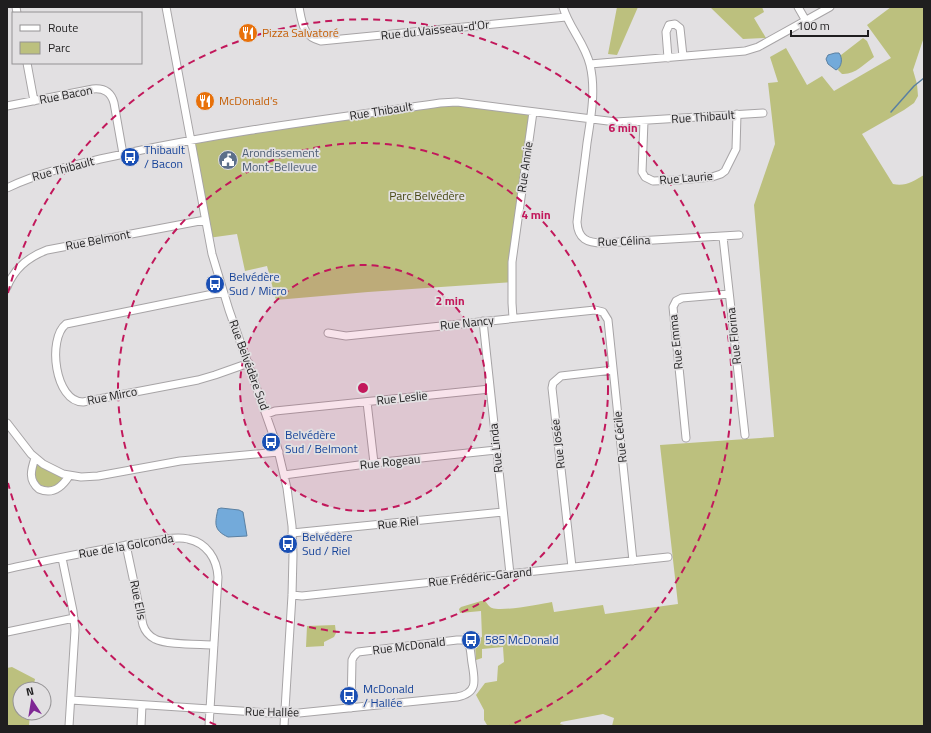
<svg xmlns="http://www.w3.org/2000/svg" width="931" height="733" font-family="'Titillium Web',sans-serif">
	<rect width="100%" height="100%" fill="#e2e0e2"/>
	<path fill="#bcc07e" d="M617 7H638L617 55 608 54Z
		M710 7H762L764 12 754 18 766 38 743 39Z
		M891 7H924V37L913 70 917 84 918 96 914 103 904 110 862 134 893 184C905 187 914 181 924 175V726H612L614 718 603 714 561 722 560 724 568 726H476L487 725 484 720V710L476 695 485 683 497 681 498 666 504 662 503 647 482 649V658L476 660 475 643 476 639 482 637 481 611 460 613 459 609 461 607 481 601H485C487 603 489 607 492 608 502 612 540 604 552 602L554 612 603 605 605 614 678 604 660 445 774 437 754 205 775 144 768 83 778 82 770 57 786 48 807 85 822 76 834 91 891 58 867 25Z
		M863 38 867 41 874 57C864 64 855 75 842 74L838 70 841 59V55Z
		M440 103 533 112 512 282 368 292 276 300 267 266 245 271 237 234 208 238 190 140Z
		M37 464 50 472 64 478 53 488C35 486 32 481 37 464Z
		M335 625 336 633 334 637 324 642V646L306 647 307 626Z
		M12 667 35 679 33 689H20V713H30L29 726H7V668Z"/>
	<path fill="#73aada" stroke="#5a80a2" d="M835 53H839C843 58 842 67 836 70L828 64 826 59 828 55Z
		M221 508 239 510 243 512 247 536 228 537C213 530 215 523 218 509Z"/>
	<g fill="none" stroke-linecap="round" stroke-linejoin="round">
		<path stroke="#5a80a2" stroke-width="1.5" d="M891 112 914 86 924 78"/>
		<g stroke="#a7a4a6" stroke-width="9">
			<path id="minor" d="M16 7 17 13
				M166 7 212 254 229 310 277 446 287 488 292 526 293 555 292 595 284 726
				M299 7C302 23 303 37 321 41L566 17
				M563 7C569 28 585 43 590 65 596 90 591 117 587 143 584 169 580 195 577 222 578 239 587 243 603 243L739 235
				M798 7 806 21
				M668 58 666 32 669 25 675 24 680 28 683 56
				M27 63 34 101
				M590 64 745 51 758 47 830 7
				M7 106 93 89C104 88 111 92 114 103L123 154
				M644 121 642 172 645 177 653 181 678 180 712 177 721 174 725 171 736 149 737 114
				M7 188C47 169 89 162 132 152 234 130 337 118 440 103L457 102 616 122 763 113
				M723 237 745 435
				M7 287C14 269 28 257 47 250L205 220
				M223 292 66 324C47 339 55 402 83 402L198 380 215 375 249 363
				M513 318 512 303V262L533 112
				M483 321 510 574
				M328 333 346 336 595 310 603 312 608 320 633 561
				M367 402 374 463
				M267 414 275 411 490 389
				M7 423 31 454 43 464 63 474 81 477 98 476 180 461 279 452
				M686 438 673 307 676 301 682 298 729 294
				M35 458C31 470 28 480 39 489 53 495 62 487 69 476
				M284 475 374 463 496 450
				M292 533 503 512
				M126 545 143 625C145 631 149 636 155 639 166 645 200 644 214 645
				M62 558 73 611 75 630 69 726
				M572 567 552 388 553 383 561 376 613 370
				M7 569C54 559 101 548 149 542 161 540 176 536 188 539 207 543 217 559 218 577L209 726
				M292 595 302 596 668 557
				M7 632 74 618
				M71 700 285 714 299 713 457 697C478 693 475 681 472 663 471 657 471 650 469 644L463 640H457L358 652 354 656 352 660 351 708
				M141 726 142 705"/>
		</g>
		<use href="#minor" stroke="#fff" stroke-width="7"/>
	</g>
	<circle cx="363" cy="388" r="123" fill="#c2185b" fill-opacity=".12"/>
	<g fill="none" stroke="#c2185b" stroke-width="2" stroke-dasharray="7 5">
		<circle cx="363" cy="388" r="123"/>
		<circle cx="363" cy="388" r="245"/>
		<path d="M216 725A368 368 0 0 1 8 483M8 293A368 368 0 1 1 510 725"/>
	</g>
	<defs>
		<g id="restaurant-disc" transform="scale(1)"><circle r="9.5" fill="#e8710a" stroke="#e2e0e2"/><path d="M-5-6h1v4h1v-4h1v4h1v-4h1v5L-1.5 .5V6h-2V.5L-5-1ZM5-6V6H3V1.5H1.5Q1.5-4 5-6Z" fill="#fff"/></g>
		<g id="bus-disc" transform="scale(1)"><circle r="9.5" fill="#1a4fb4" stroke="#e2e0e2"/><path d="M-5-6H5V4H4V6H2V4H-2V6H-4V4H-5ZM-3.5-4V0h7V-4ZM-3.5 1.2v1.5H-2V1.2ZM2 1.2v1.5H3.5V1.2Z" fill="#fff"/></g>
		<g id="civic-disc" transform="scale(1)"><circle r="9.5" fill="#5c6f8a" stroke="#e2e0e2"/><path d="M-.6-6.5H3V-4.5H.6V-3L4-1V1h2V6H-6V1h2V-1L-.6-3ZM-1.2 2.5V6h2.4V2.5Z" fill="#fff"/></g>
	</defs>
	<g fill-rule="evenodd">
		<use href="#restaurant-disc" x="248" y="33"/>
		<use href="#restaurant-disc" x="205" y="101"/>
		<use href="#bus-disc" x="130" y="157"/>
		<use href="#civic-disc" x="228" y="160"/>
		<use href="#bus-disc" x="215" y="284"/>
		<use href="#bus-disc" x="271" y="442"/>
		<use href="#bus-disc" x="288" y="544"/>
		<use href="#bus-disc" x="471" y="640"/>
		<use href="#bus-disc" x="349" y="696"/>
	</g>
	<g text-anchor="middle" stroke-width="3.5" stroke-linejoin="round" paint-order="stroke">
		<g font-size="12" fill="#1f1e1f" stroke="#e2e0e2">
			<text transform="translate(435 30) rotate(-6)" y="4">Rue du Vaisseau-d'Or</text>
			<text transform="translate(66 95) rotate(-11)" y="4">Rue Bacon</text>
			<text transform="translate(381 111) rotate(-9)" y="4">Rue Thibault</text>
			<text transform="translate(703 117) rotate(-4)" y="4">Rue Thibault</text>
			<text transform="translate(525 167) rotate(-82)" y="4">Rue Annie</text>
			<text transform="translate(63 169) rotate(-15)" y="4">Rue Thibault</text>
			<text transform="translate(686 178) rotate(-5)" y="4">Rue Laurie</text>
			<text transform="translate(98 240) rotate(-11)" y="4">Rue Belmont</text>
			<text transform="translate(624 241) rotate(-2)" y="4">Rue Célina</text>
			<text transform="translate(467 323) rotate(-6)" y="4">Rue Nancy</text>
			<text transform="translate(734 336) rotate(-96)" y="4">Rue Florina</text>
			<text transform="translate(676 342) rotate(-96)" y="4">Rue Emma</text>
			<text transform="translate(249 365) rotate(70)" y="4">Rue Belvédère Sud</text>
			<text transform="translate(112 396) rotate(-11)" y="4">Rue Mirco</text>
			<text transform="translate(402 398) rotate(-6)" y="4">Rue Leslie</text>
			<text transform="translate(620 437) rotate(-96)" y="4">Rue Cécile</text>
			<text transform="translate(558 444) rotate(-97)" y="4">Rue Josée</text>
			<text transform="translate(496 448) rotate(-96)" y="4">Rue Linda</text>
			<text transform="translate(390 462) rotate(-6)" y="4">Rue Rogeau</text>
			<text transform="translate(398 523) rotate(-6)" y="4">Rue Riel</text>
			<text transform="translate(126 546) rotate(-10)" y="4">Rue de la Golconda</text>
			<text transform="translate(480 577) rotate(-6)" y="4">Rue Frédéric-Garand</text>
			<text transform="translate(138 600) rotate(78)" y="4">Rue Ells</text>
			<text transform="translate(409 646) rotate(-7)" y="4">Rue McDonald</text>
			<text transform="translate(272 712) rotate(1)" y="4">Rue Hallée</text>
		</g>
		<g font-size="12" fill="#c56008" stroke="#e2e0e2" text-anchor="start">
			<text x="262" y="37">Pizza Salvatoré</text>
			<text x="219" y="105">McDonald's</text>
		</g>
		<g font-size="12" fill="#164399" stroke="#e2e0e2" text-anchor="start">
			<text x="144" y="154">Thibault<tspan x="144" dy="14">/ Bacon</tspan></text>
			<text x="229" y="281">Belvédère<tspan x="229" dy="14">Sud / Micro</tspan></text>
			<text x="285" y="439">Belvédère<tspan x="285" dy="14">Sud / Belmont</tspan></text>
			<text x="302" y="541">Belvédère<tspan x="302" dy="14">Sud / Riel</tspan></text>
			<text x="485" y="644">585 McDonald</text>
			<text x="363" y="693">McDonald<tspan x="363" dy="14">/ Hallée</tspan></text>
		</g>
		<g font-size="12" fill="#4e5e75" stroke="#e2e0e2" text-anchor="start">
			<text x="242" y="157">Arondissement<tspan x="242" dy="14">Mont-Bellevue</tspan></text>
		</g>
		<g font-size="12" fill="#474813" stroke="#e2e0e2">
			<text x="427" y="200">Parc Belvédère</text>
		</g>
	</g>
	<circle cx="363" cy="388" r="6" fill="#c2185b" stroke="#e2e0e2" stroke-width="2"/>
	<g font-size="12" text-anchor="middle" font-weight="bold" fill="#c2185b" stroke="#e2e0e2" stroke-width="3.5" stroke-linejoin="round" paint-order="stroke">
		<text x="623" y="132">6 min</text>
		<text x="536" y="219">4 min</text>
		<text x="450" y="305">2 min</text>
	</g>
	<rect width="931" height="733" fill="none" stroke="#1f1e1f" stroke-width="16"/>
	<rect x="12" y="12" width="130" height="52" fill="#e2e0e2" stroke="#949294"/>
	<rect x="20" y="25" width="20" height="6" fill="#ffffff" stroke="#949294"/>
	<text x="48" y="32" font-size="12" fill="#1f1e1f">Route</text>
	<rect x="20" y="42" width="20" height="12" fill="#bcc07e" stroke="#949294"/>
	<text x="48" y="52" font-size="12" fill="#1f1e1f">Parc</text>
	<g transform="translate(32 701) rotate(348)"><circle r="19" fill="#e2e0e2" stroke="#949294"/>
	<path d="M0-3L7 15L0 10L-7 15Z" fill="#7f2794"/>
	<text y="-6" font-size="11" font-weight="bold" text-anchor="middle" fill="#1f1e1f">N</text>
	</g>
	<path d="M791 30v6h77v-6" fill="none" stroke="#1f1e1f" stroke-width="2"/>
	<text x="797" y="30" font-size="12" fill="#1f1e1f" stroke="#e2e0e2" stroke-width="3" paint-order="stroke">100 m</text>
</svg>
